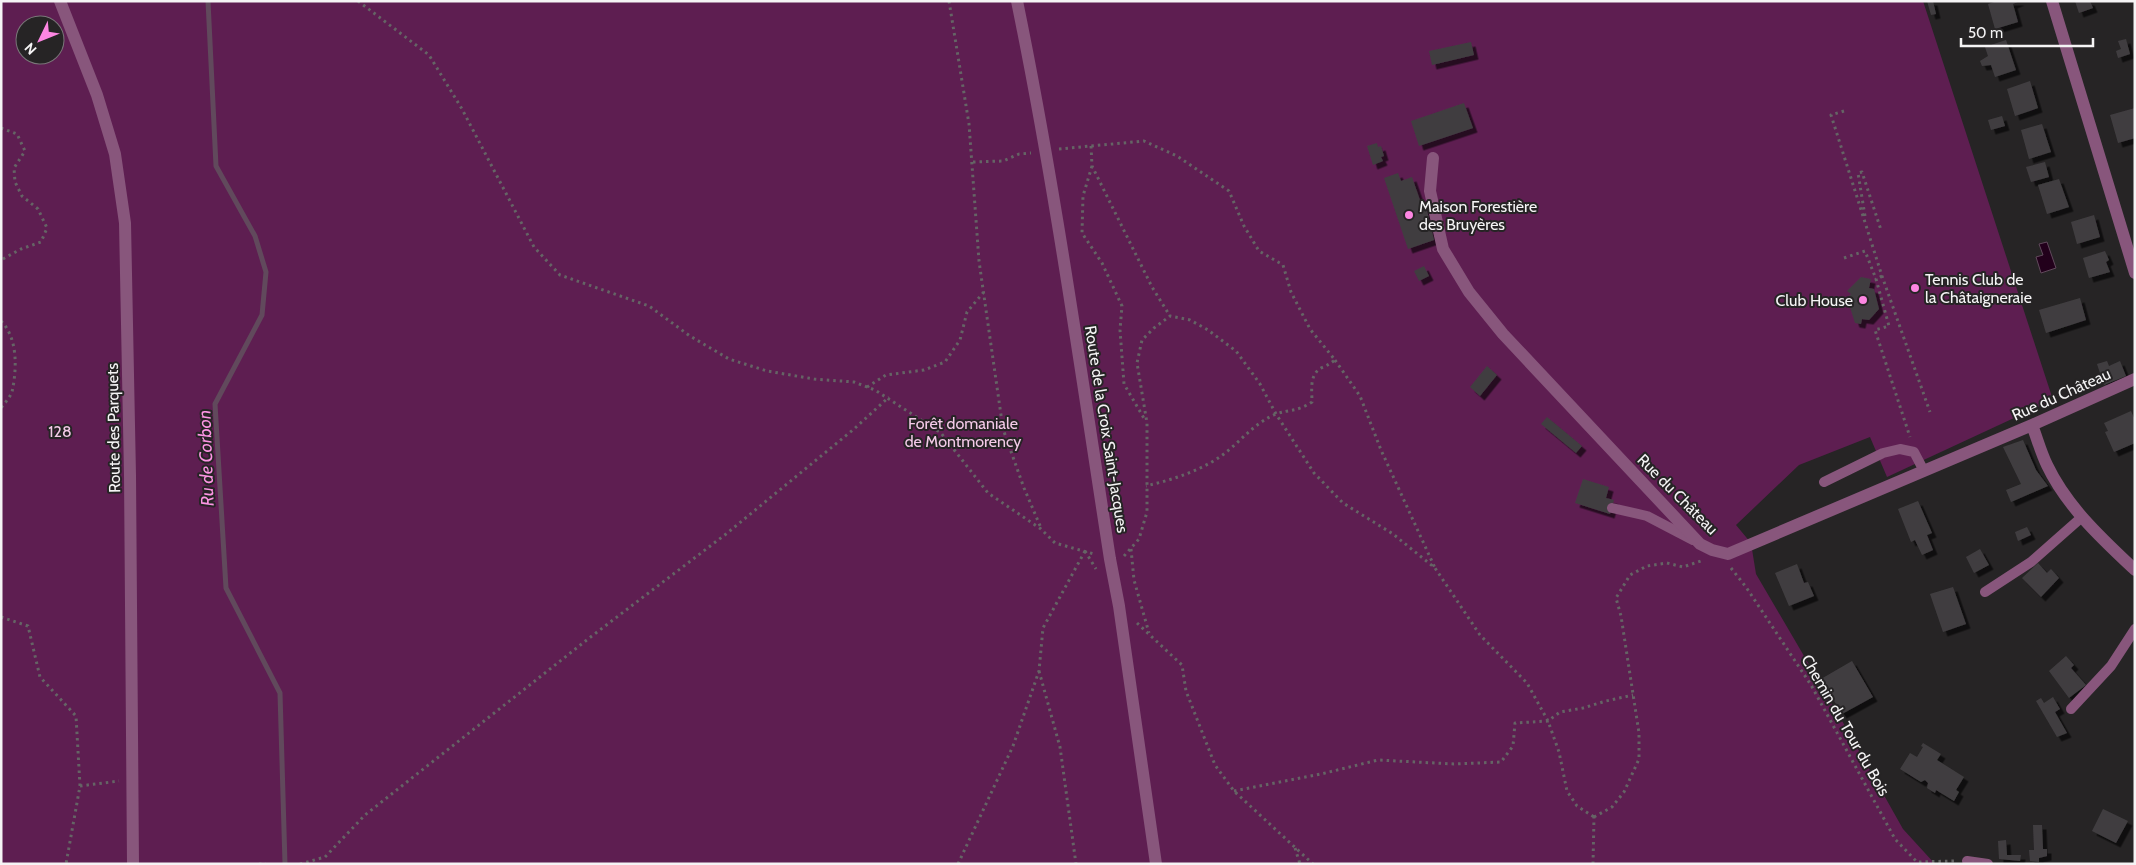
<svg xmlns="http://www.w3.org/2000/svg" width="2136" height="865" font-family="Cabin,sans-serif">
	<defs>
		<filter id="shadow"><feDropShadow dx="4.5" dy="4.5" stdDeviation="0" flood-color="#0009"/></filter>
	</defs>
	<rect width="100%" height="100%" fill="#262425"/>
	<path fill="#5e1e51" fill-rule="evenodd" d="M1 1H1923L2053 400 1887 477 1870 437 1799 465 1736 525 1751 543 1756 574 1845 726 1903 829 1935 864H1ZM25 25H55V55H25Z"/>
	<path fill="#22001b" stroke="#61495c" d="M2047 242 2056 268 2041 273 2036 257 2043 255 2039 244Z"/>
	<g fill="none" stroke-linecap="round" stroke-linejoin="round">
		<path stroke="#61495c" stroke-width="5" d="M208 1 216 166 255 236 266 272 262 315 215 404 226 588 280 693 285 864"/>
	</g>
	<path fill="#403e40" filter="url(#shadow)" d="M1927 1H1933L1936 14 1931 15Z
		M1997 1H2020L2013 4 2018 22 1995 29 1988 4Z
		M2075 1H2090L2093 8 2079 13Z
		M2126 39 2130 54 2118 58 2116 51 2121 49 2118 41Z
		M2006 40 2016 70 1995 77 1991 65 1982 66 1980 61 1988 56 1985 47Z
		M1471 42 1474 55 1432 65 1429 51Z
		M2030 81 2038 108 2015 116 2007 89Z
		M1464 103 1473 128 1419 146 1411 121Z
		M2135 108V138L2118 143 2110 115Z
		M2002 116 2005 126 1991 130 1988 120Z
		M2042 124 2051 152 2029 159 2021 130Z
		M1377 143 1378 147 1381 146 1384 156 1381 157 1383 161 1373 165 1367 146Z
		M2045 162 2049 177 2031 182 2026 167Z
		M1398 173 1401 181 1412 177 1421 203 1426 206 1434 240 1408 249 1384 178Z
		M2059 179 2069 207 2047 214 2038 185Z
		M2094 215 2100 237 2077 244 2071 222Z
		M2105 251 2109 260 2106 262 2110 272 2089 278 2083 258Z
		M1424 266 1429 276 1419 281 1414 271Z
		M1861 277 1871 279 1869 288 1874 289 1879 309 1869 320 1862 319 1861 324 1855 323 1847 298 1851 294 1847 291Z
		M2080 298 2086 320 2046 333 2039 310Z
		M2107 361 2109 366 2120 361 2126 376 2104 385 2097 364Z
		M1487 366 1497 375 1480 396 1470 387Z
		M2131 411 2135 420V443L2114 452 2105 432 2108 431 2104 423Z
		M1547 417 1582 446 1576 453 1541 424Z
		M2023 440 2036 470 2048 486 2011 502 2006 490 2021 484 2003 447Z
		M1583 479 1609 487 1606 498 1614 500 1610 514 1575 503Z
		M1918 501 1932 533 1927 535 1933 550 1922 555 1915 540 1911 542 1898 509Z
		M2027 527 2031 535 2018 541 2015 532Z
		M1980 549 1989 565 1974 573 1966 557Z
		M2038 563 2047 573 2051 569 2059 578 2041 597 2022 578Z
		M1797 564 1804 583 1808 582 1814 596 1789 606 1775 573Z
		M1953 587 1966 624 1943 632 1930 594Z
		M2066 656 2074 665 2071 668 2086 685 2069 698 2049 671Z
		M1852 661 1873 697 1842 714 1821 679Z
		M2053 697 2060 709 2055 712 2067 733 2057 737 2036 701 2041 698 2044 703Z
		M1923 743 1941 754 1937 760 1964 777 1956 790 1959 792 1954 801 1936 790 1935 793 1927 788 1928 783 1925 780 1921 782 1900 769 1910 753 1917 757 1923 747 1921 746Z
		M2103 809 2128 821 2116 843 2092 831Z
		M2033 825H2042L2043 849H2047V856L2039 858V862L2030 861 2029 850H2034Z
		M2006 840 2007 855H2021L2020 861 1999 859 1998 841Z"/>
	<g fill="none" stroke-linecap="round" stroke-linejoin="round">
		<path stroke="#656465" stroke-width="3" stroke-dasharray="2.5 4" stroke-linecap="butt" d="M358 1 429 55 462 109 534 247 560 275 649 306 690 336 729 359 767 371 814 379 854 382 875 390 941 433 988 493 1041 529 1055 543 1094 554
			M949 1 969 124 979 261 1003 429 1024 488 1041 528
			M1844 111 1831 115 1882 276 1930 412
			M1 128 17 134 25 151 14 168 15 182 22 196 38 209 47 228 41 242 21 249 1 260
			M1091 146 1092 166 1152 287 1170 316
			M1059 149 1144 141 1177 156 1229 191 1244 226 1259 251 1283 265 1291 292 1310 329 1335 360C1330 364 1326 366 1321 368 1309 375 1312 391 1312 402 1297 412 1290 409 1276 414 1257 422 1245 436 1230 449 1207 469 1175 479 1146 486
			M973 162 1003 161 1019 154 1031 153
			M1092 166 1083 196 1082 233 1102 263 1122 306 1120 330 1124 384 1145 420
			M1865 216 1858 173 1862 172 1881 230
			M1844 258 1865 251 1876 279
			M1882 276 1876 279 1889 326 1875 330 1910 437
			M1 321C18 338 17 369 12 392 10 397 5 403 1 408
			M1335 360 1360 396 1381 450 1435 568
			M867 387 886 375 924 370 945 362 960 340 967 312 983 293
			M1131 549 1134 580 1149 633
			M1085 551 1096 569
			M1124 556 1139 539 1147 512V423L1137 363 1142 340 1154 328 1170 316 1190 320 1208 330 1236 351 1260 384 1276 414 1314 473 1343 503 1393 534 1435 568 1480 635 1527 683 1548 721 1559 752 1567 791 1577 806 1594 817
			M1731 568 1746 587 1811 685 1895 839 1917 862 1954 861
			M1 617 28 626 40 677 76 716 80 786 66 864
			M1137 623 1182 665 1186 691 1215 765 1234 791 1313 864
			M1039 671 1060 747 1076 864
			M80 786 119 781
			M1234 791 1321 774 1378 760 1454 764 1501 762 1513 746 1515 723 1548 721 1560 712 1583 708 1606 701 1633 695
			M1594 817 1612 807 1624 792 1639 759V733L1621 616 1616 598 1630 575 1647 566 1667 563 1683 567 1701 561
			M1295 848 1300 864
			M259 864H266
			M300 864 325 857 365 815 588 639 726 534 854 429 889 397
			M958 864 1013 746 1039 671 1043 628 1085 551
			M1593 864 1594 817"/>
		<path stroke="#88567c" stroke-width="10" d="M1824 482 1883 453 1900 449 1914 452 1924 471
			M1612 508 1647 516 1693 540
			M1985 592 2031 562 2082 517
			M2071 709 2111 666 2135 629
			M1967 861 1988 864"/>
		<path stroke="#88567c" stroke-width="12" d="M60 1 97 95 115 154 125 223 130 475 133 864
			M2052 1 2135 273
			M1433 158 1430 191 1443 249 1469 292 1503 334 1700 544 1712 550 1728 554 2032 425 2135 379
			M2032 425C2037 438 2041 453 2047 465 2067 507 2102 539 2135 570"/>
		<path stroke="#88567c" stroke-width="12" d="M1017 1C1055 186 1081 373 1110 559L1119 606 1156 864"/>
	</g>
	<g fill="#fd86e2" stroke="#262425" stroke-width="2">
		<circle cx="1409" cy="215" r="5"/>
		<circle cx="1915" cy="288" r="5"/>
		<circle cx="1863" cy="300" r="5"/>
	</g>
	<g text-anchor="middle" stroke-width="4" stroke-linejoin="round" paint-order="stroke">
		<g font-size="16" fill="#f5f4f5" stroke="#262425" text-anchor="start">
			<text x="1419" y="212">Maison Forestière<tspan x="1419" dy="18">des Bruyères</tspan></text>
			<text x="1925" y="285">Tennis Club de<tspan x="1925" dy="18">la Châtaigneraie</tspan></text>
			<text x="1853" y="306" text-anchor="end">Club House</text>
		</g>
		<g font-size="16" fill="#f5f4f5" stroke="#262425">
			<text transform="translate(2061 394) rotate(-24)" y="6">Rue du Château</text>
			<text transform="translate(113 428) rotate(-91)" y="6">Route des Parquets</text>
			<text transform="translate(1107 429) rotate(81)" y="6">Route de la Croix Saint-Jacques</text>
			<text transform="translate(1678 494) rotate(45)" y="6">Rue du Château</text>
			<text transform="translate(1846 725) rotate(60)" y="6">Chemin du Tour du Bois</text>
		</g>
		<g font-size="16" fill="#f4cae8" stroke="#262425">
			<text x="963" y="429">Forêt domaniale<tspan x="963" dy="18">de Montmorency</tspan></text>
			<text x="60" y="437">128</text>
		</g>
		<g font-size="18" font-style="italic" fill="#fd95e4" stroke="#262425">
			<text transform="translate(206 458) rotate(-92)" y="6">Ru de Corbon</text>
		</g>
	</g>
	<rect width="2136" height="865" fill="none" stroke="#f5f4f5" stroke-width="5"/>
	<g transform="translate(40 40) rotate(227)"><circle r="24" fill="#262425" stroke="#797778"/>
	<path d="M0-4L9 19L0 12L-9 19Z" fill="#fd86e2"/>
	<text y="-8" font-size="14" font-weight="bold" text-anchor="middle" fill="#f5f4f5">N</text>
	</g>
	<path d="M1961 38v8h132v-8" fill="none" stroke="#f5f4f5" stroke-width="2.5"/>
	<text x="1968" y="38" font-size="15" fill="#f5f4f5" stroke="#262425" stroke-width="4" paint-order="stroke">50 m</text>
</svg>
